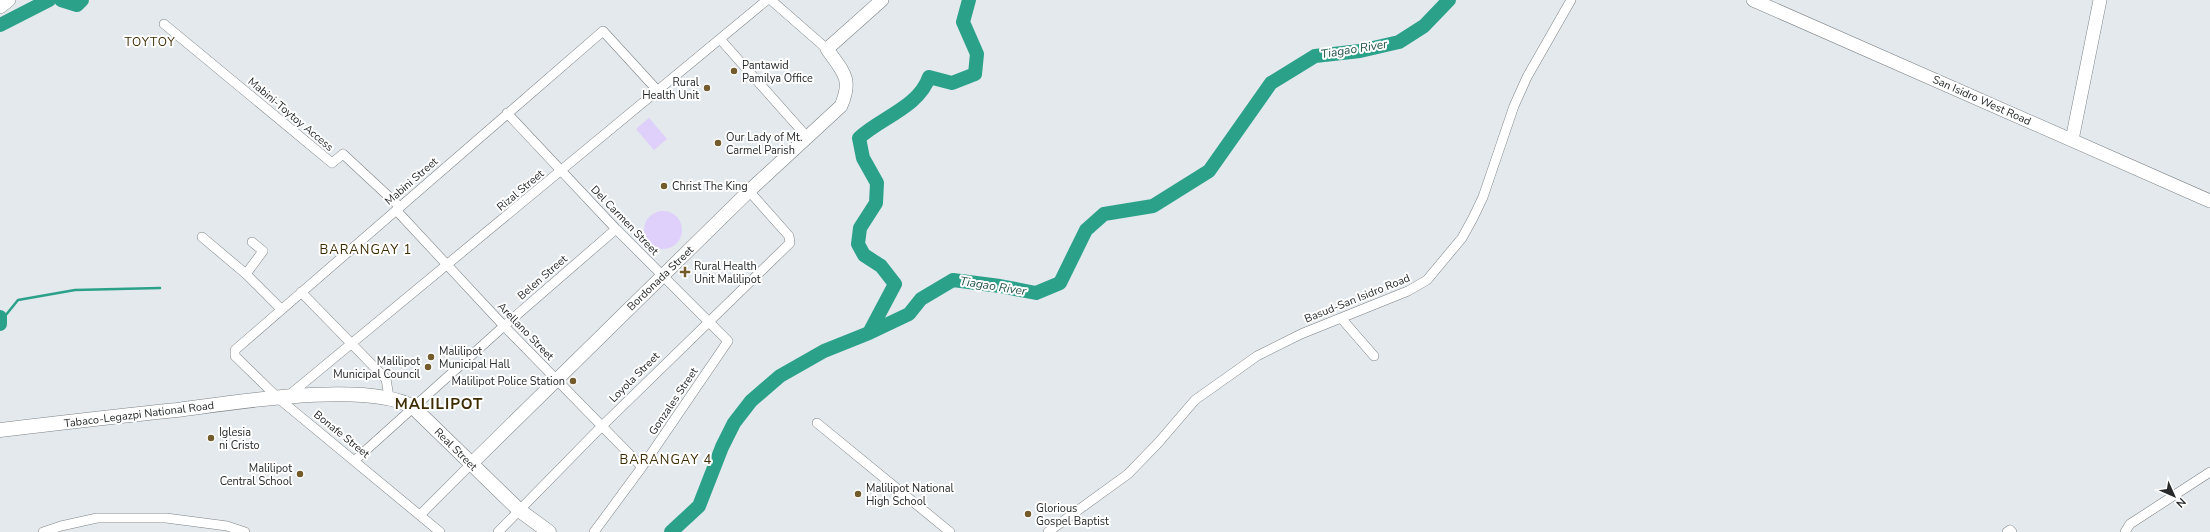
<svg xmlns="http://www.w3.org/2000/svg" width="2210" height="532" font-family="'Nunito Sans',sans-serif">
	<rect width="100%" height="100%" fill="#e3e9ed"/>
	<path fill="#decffb" d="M649 118 667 139 654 150 636 129Z
		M644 230a19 19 0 1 1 38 0a19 19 0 1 1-38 0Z"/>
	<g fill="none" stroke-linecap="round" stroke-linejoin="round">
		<path stroke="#2ba18a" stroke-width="2.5" d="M1 321 18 300 75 290 160 288"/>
		<path stroke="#2ba18a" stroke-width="14" d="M61 0 77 5 82 0
			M0 25 49 0
			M0 317V324
			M869 333 895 284 881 266 864 255 858 244 860 228 876 203 877 183 863 158 859 138C880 118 919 107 929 77L952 83 975 74 977 54 963 22 969 0
			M671 532 699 506 722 447 734 423 751 401 780 376 824 351 869 333 909 314 921 299 953 280 1000 286 1036 293 1060 283 1086 230 1104 214 1153 206 1209 171 1271 83 1315 56 1360 51 1399 42 1424 26 1449 0"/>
		<g stroke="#7d8286" stroke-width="10">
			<path id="street" d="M771 0 827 49
				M164 24 332 163 343 154 400 207
				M720 39 808 138
				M507 113 616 229 728 341 642 467 594 532
				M396 210 504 326 642 467
				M202 237 246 274 281 309
				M246 274 263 251 252 242
				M301 292 386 379 389 397
				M1341 318 1374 356
				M288 396 767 0
				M817 423 950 532
				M355 460 504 326 616 229
				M420 515 471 464
				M43 532 61 526 97 518H166L227 526 245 532
				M440 532 278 398 235 356V350L603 31 657 90
				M498 532 601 427 790 243 789 236 749 191
				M1048 532 1128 474 1159 442 1195 400 1257 356 1301 334 1408 291 1427 280 1462 238 1473 218 1483 197 1514 106 1527 77 1571 0
				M2007 532 2010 530 2012 532
				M2125 532 2130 524 2210 472"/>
		</g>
		<g stroke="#7d8286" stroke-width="14">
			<path id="secondary" d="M1753 0 2210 201
				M0 7 9 0
				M2072 140 2100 0
				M471 464 749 191 841 106C853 78 843 72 827 49L882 0"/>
		</g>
		<g stroke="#7d8286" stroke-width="15">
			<path id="primary" d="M0 430C59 423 118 416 177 410 232 403 367 380 413 407L519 510 549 532"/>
		</g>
		<use href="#street" stroke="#fff" stroke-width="9"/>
		<use href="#secondary" stroke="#fff" stroke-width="13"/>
		<use href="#primary" stroke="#fff" stroke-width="14"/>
	</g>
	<g fill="#735b2c" stroke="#fff" stroke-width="1.5">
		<circle cx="734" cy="71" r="4"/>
		<circle cx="707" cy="88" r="4"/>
		<circle cx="718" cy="143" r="4"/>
		<circle cx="664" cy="186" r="4"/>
		<path d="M683 266h4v4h4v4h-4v4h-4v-4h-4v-4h4z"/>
		<circle cx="431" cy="357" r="4"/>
		<circle cx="428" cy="367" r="4"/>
		<circle cx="573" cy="381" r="4"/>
		<circle cx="211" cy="438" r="4"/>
		<circle cx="300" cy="474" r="4"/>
		<circle cx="858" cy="494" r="4"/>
		<circle cx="1028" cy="514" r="4"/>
	</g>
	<g text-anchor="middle" stroke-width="4" stroke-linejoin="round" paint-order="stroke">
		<g font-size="11" fill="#27292a" stroke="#fff" text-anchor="start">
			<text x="742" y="69">Pantawid<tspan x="742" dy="13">Pamilya Office</tspan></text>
			<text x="699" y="86" text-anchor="end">Rural<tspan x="699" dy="13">Health Unit</tspan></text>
			<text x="726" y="141">Our Lady of Mt.<tspan x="726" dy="13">Carmel Parish</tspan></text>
			<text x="672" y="190">Christ The King</text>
			<text x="694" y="270">Rural Health<tspan x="694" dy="13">Unit Malilipot</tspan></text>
			<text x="439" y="355">Malilipot<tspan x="439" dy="13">Municipal Hall</tspan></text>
			<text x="420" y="365" text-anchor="end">Malilipot<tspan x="420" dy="13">Municipal Council</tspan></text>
			<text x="565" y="385" text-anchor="end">Malilipot Police Station</text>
			<text x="219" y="436">Iglesia<tspan x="219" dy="13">ni Cristo</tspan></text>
			<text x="292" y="472" text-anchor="end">Malilipot<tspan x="292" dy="13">Central School</tspan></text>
			<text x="866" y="492">Malilipot National<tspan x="866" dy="13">High School</tspan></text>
			<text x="1036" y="512">Glorious<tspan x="1036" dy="13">Gospel Baptist</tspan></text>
		</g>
		<g font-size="11" fill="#27292a" stroke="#fff">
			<text transform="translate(1982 100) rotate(24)" y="4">San Isidro West Road</text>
			<text transform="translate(291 114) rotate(40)" y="4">Mabini-Toytoy Access</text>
			<text transform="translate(411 181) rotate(-41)" y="4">Mabini Street</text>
			<text transform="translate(520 190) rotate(-40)" y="4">Rizal Street</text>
			<text transform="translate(625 220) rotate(46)" y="4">Del Carmen Street</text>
			<text transform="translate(542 277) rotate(-41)" y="4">Belen Street</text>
			<text transform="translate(660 278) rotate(-44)" y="4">Bordonada Street</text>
			<text transform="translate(1357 298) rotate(-22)" y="4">Basud-San Isidro Road</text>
			<text transform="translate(526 331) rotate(46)" y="4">Arellano Street</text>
			<text transform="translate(634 377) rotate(-45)" y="4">Loyola Street</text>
			<text transform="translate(673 401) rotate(-56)" y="4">Gonzales Street</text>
			<text transform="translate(139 414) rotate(-7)" y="4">Tabaco-Legazpi National Road</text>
			<text transform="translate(342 434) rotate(39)" y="4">Bonafe Street</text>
			<text transform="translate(456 449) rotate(45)" y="4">Real Street</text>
		</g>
		<g font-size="12" letter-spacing="1" fill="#3d2b02" stroke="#fff">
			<text x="150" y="46">TOYTOY</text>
		</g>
		<g font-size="12" font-style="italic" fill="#245348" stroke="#fff">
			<text transform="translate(1354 49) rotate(-9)" y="4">Tiagao River</text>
			<text transform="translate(993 286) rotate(9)" y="4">Tiagao River</text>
		</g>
		<g font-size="13" letter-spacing="1" fill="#3d2b02" stroke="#fff">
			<text x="366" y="254">BARANGAY 1</text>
			<text x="666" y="464">BARANGAY 4</text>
		</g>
		<g font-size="15" font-weight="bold" letter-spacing="1" fill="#3d2b02" stroke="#fff">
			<text x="439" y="409">MALILIPOT</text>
		</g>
	</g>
	<g transform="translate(2174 496) rotate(135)" stroke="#ffffff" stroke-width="3" paint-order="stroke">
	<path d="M0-3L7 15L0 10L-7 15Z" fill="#27292a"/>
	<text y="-6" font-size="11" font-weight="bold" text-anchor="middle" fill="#27292a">N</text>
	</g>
</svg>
